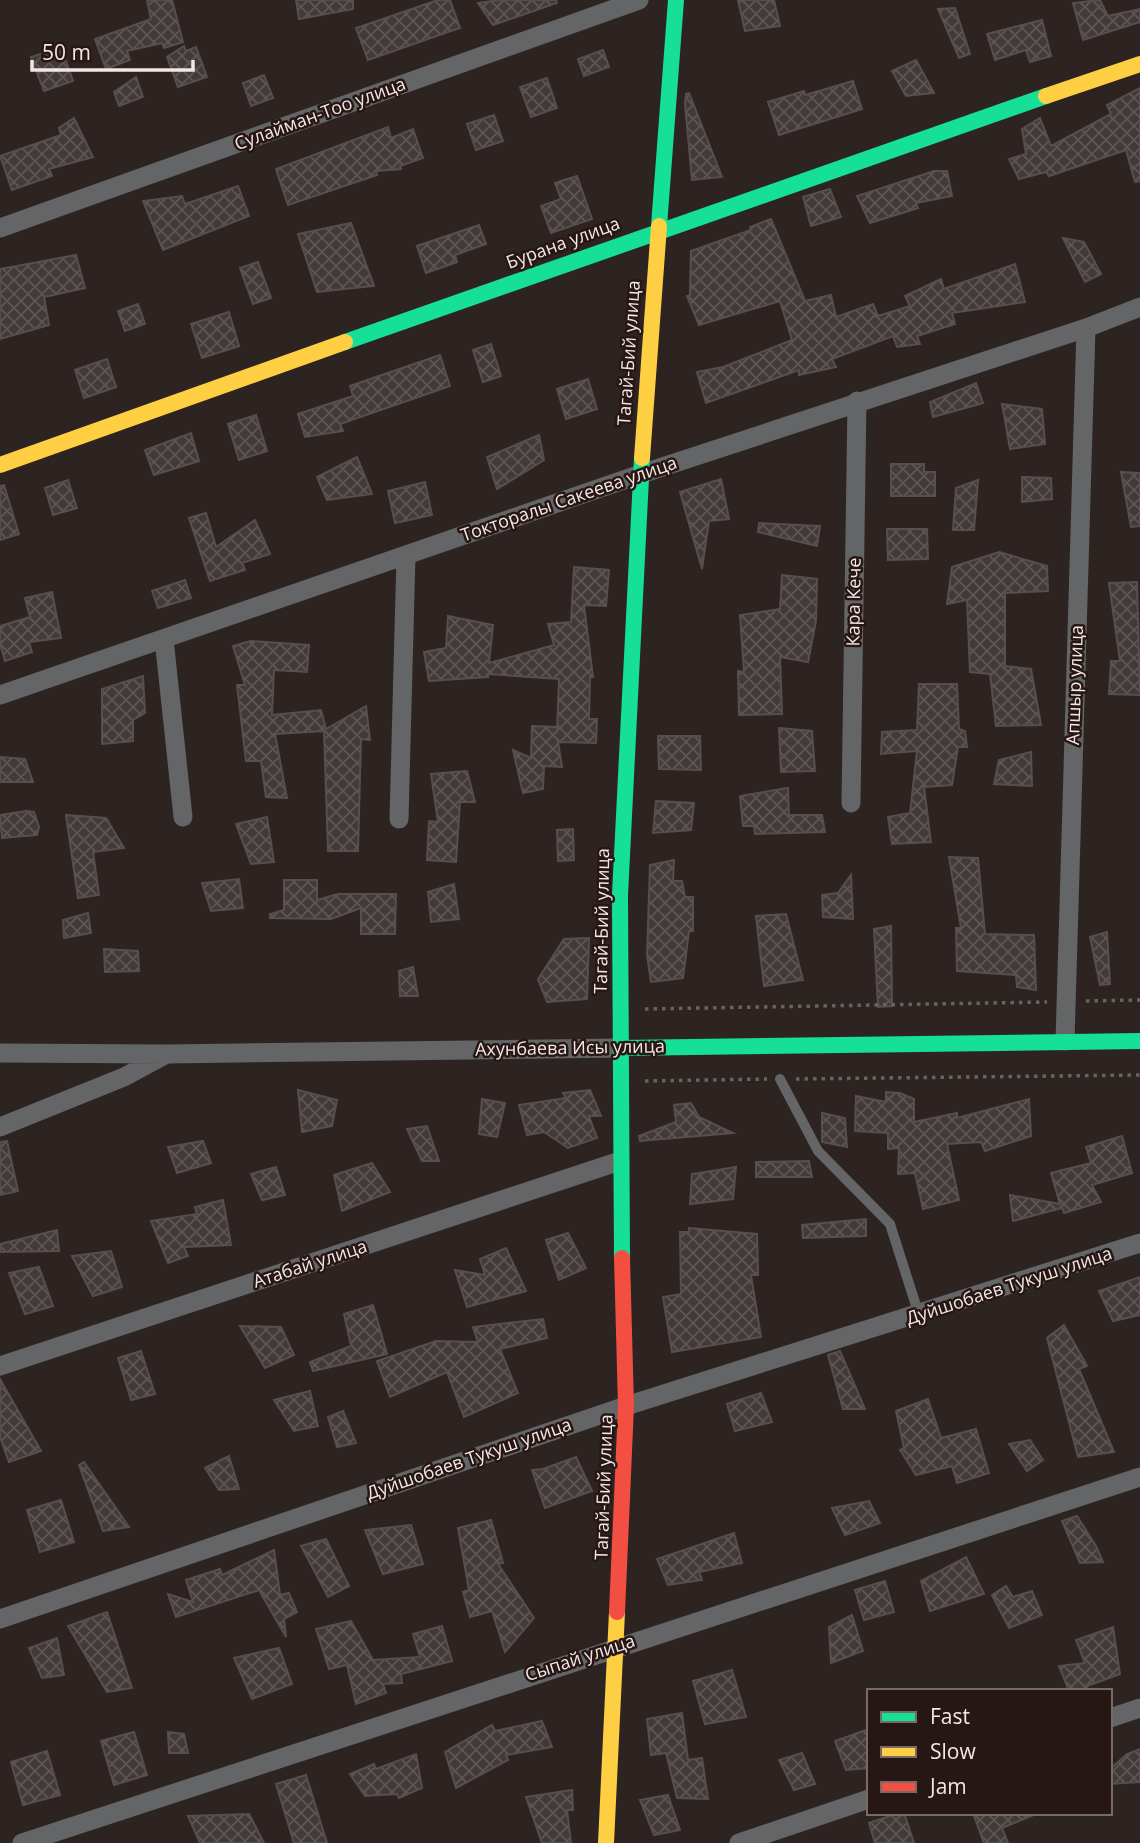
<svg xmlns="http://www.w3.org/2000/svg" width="1140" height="1843" font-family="'Open Sans',sans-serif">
	<defs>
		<pattern id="building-cross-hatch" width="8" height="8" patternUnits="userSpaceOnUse" patternTransform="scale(1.75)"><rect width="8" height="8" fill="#423a38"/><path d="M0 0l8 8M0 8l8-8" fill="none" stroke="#5e5655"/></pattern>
	</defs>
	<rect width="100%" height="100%" fill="#2d2422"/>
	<path fill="url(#building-cross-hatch)" stroke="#574f4d" stroke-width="2" d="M147 0H172L183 42 164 48 162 43 127 51 130 60 106 69 95 39 151 19Z
		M296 0H353V9L299 19Z
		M438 0H450L460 28 368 60 356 28Z
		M500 0H556L557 3 493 25 478 3Z
		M738 0H774L780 26 745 31Z
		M1100 0 1108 16 1140 9V22L1083 40 1073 3Z
		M955 8 970 54 959 58 938 9Z
		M1042 20 1051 56 1030 62 1026 50 995 60 987 34Z
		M184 46 186 51 196 47 207 77 178 87 167 57Z
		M61 47 73 81 44 91 31 57Z
		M603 50 609 67 584 76 578 59Z
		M916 60 934 93 906 96 892 71Z
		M264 75 273 98 251 106 243 83Z
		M136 77 143 97 119 106 114 92Z
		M547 78 557 108 531 117 520 87Z
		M853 81 862 109 779 135 768 102 804 91 805 95Z
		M1140 88V181L1135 182 1126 150 1049 176 1046 172 1019 179 1009 159 1026 154 1022 129 1040 118 1051 146 1111 114 1107 105Z
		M689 93 722 177 692 180 685 104 686 94Z
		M494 115 503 141 476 150 467 124Z
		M74 118 93 157 49 169 52 176 12 190 0 156 61 135 59 128Z
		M388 127 391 138 413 129 423 158 400 166 401 169 376 171 377 175 288 205 276 169Z
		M934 171H947L952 196 916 203 918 208 870 223 857 196Z
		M577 176 592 219 551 233 541 206 561 199 555 183Z
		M238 186 249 216 163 250 143 201 182 196 185 204Z
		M830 189 841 217 811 226 803 197Z
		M771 219 805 301 831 295 836 317 873 304 878 316 910 306 905 296 941 279 944 289 1015 264 1025 302 952 313 955 324 917 336 920 344 897 347 893 336 832 359 836 367 799 375V370L706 403 697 372 723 367 792 340 780 301 699 325 687 296 690 295 691 251 751 230 750 227Z
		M351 223 374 286 317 292 298 234Z
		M479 225 486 244 455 255 457 262 426 273 417 246Z
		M1063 238 1084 242 1101 274 1085 282Z
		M76 255 85 288 44 297 49 325 0 339V269Z
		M258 262 271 298 253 304 240 268Z
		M138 304 145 324 125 331 118 311Z
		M229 312 239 346 202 358 191 324Z
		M491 344 501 376 483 382 473 350Z
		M440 355 450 386 340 424 343 431 305 437 298 414 353 396 350 386Z
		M107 359 116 387 84 398 75 370Z
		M588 379 597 409 566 419 557 389Z
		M976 383 983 403 933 417 930 402Z
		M1002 404 1042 409 1045 444 1010 449Z
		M256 415 267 451 239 460 228 424Z
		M191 433 199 461 154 475 145 450Z
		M539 435 544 460 497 489 487 457Z
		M357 457 372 494 327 500 317 477Z
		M891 464H924V472H935V496H891Z
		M1121 472 1140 473V526L1131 527Z
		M1022 477 1051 478 1052 499 1022 502Z
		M721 479 729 519 709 521 702 569 680 492Z
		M68 480 77 508 53 515 45 488Z
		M978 480 974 530H953L956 488Z
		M425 482 432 515 395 523 388 491Z
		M4 485 19 534 0 540V486Z
		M206 513 216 547 255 520 270 554 242 563 245 570 210 581 189 518Z
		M759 523 820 526 817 546 758 532Z
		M887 529H927L928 559 888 560Z
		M999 552 1047 566 1048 591 1005 593V666L1031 669 1041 725 996 726 990 674 970 672 967 600 947 604 952 567Z
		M574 567 609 570 606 606 584 605 593 677H590L589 719H597L596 743 558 742 562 767 544 766 543 789 523 793 513 750 531 758 532 726 557 727V731L559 679 488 674V677L429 681 424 652 446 648 448 616 493 625 489 663 554 645 548 624 571 622Z
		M782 575 817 579 816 621 808 662 780 657 782 714 739 715 738 671 744 672 740 615 780 609Z
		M185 580 191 598 158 608 152 591Z
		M1137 582 1140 695 1109 694 1111 661H1120L1109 583Z
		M52 592 61 638 29 642 32 652 5 661 0 644V626L30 617 25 598Z
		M251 641 309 645 307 672 274 670 272 715 321 710 326 729 366 706 370 740 361 739 358 851H328L324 731 275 734 287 798 266 797 261 761H246L237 685H245L233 646Z
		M143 676 145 713 133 720V741L102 744V689Z
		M919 684H957L959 729 965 731 967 747H958L952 785 924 787 931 842 892 844 888 817 910 813 917 751 881 754 882 732 917 730Z
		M779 728 812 731 815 771 781 772Z
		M658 736H700L701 770 659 769Z
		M1031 752 1032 786 994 784 999 760Z
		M0 757 25 759 33 782H0Z
		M467 771 475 802H460L456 862 427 860 429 821 438 822 431 774Z
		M788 788 789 815H822L825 832 755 834 754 826H743L740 796Z
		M656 801 694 803 691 830 653 833Z
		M26 811 34 812 39 827 37 835 2 838 0 815Z
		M66 815 106 818 124 848 93 852 99 895 78 898Z
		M267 817 274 862 251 864 236 824Z
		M573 829 574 860 558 861 557 830Z
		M949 857 978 858 985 934 1034 935 1036 990 1017 987 1016 975 957 971 956 928H961Z
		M674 860 673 881H682L685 897H693V931H689L683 978 651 982 647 955 650 865Z
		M851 875 853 919 823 917 822 895 838 893Z
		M239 879 243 908 211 911 202 883Z
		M284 880H317V900L338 894H396L395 934H361V908L331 919 270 918V914L284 910Z
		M454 884 459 919 431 922 428 892Z
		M88 913 91 933 64 938 63 920Z
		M786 914 803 980 764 986 756 916Z
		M891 926 892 1006 878 1007 874 929Z
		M1107 932 1110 984 1100 985 1090 937Z
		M589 938 587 999 547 1002 538 979 564 939Z
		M104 949 138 951 139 971 105 972Z
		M413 967 418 996H400L399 971Z
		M298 1090 337 1100 332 1126 302 1132Z
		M590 1090 601 1116H589L597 1138 568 1148 544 1132 527 1135 519 1105 566 1098 563 1093Z
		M886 1092 900 1093 914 1099V1122L957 1113V1118L1029 1099 1031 1136 985 1151 981 1142 947 1144 959 1200 923 1209 915 1173 898 1174 899 1148 888 1149V1133L855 1131 856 1096 886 1102Z
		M482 1099 505 1103 497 1137 479 1134Z
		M691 1103 699 1117 733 1133 640 1141 639 1136 676 1122 674 1105Z
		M822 1113 845 1118 847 1147 822 1142Z
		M427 1126 439 1161H422L407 1129Z
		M1122 1136 1132 1173 1092 1185 1101 1202 1064 1213 1062 1208 1013 1221 1010 1195 1060 1204 1051 1173 1091 1163 1086 1147Z
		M7 1141 18 1191 0 1195V1142Z
		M203 1141 211 1163 177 1173 168 1147Z
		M809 1161 812 1177H756V1162Z
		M372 1163 390 1192 342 1211 334 1175Z
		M276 1167 285 1195 262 1200 251 1174Z
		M736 1167 733 1199 690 1204 692 1174Z
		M223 1200 231 1245 184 1247 188 1256 168 1263 151 1221 197 1214 195 1207Z
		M866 1219V1236L803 1238 802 1225Z
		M689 1228 757 1234 758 1275H751L761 1337 672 1352 663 1297 681 1294 680 1232H689Z
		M57 1230 59 1251 0 1252V1244Z
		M568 1233 586 1268 559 1280 546 1240Z
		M506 1248 526 1291 467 1307 455 1270 485 1275 480 1259Z
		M111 1251 122 1287 93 1296 72 1256Z
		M39 1267 53 1306 25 1314 9 1273Z
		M1140 1277V1315L1113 1321 1099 1291Z
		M373 1305 387 1354 313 1371 310 1362 351 1346 344 1314Z
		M543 1319 547 1338 500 1349 518 1393 464 1417 447 1372 390 1397 377 1361 436 1341 478 1342 473 1327Z
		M1064 1325 1087 1366 1079 1369 1114 1452 1078 1457 1047 1338Z
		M240 1326 281 1327 294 1355 265 1368Z
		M141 1351 155 1394 131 1400 118 1358Z
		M840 1351 865 1409H843L828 1355Z
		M0 1379 41 1451 9 1462 0 1437Z
		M310 1391 318 1426 294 1431 274 1400Z
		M761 1393 772 1422 735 1431 727 1404Z
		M928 1399 941 1438 976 1429 989 1473 957 1483 952 1466 916 1475 900 1450 904 1448 896 1411Z
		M343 1411 356 1443 337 1447 328 1417Z
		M1030 1440 1043 1460 1027 1471 1009 1444Z
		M229 1456 239 1489 219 1490 205 1468Z
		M576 1457 592 1491 545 1508 532 1470 543 1469Z
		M84 1462 129 1527 103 1531 79 1465Z
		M61 1500 74 1542 40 1552 27 1510Z
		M869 1501 880 1523 845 1535 832 1508Z
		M1077 1516 1096 1546 1103 1562 1080 1563 1062 1521Z
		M491 1520 503 1563 498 1564 534 1618 505 1652 492 1611 470 1617 463 1592 469 1590 458 1528Z
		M411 1525 423 1564 383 1574 365 1530Z
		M734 1533 742 1563 699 1572 702 1580 668 1585 657 1559Z
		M326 1539 349 1586 328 1597 301 1546Z
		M274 1550 280 1595 289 1593 297 1612 284 1619 286 1637 259 1590 176 1617 168 1594 193 1602 186 1580 220 1569 222 1575Z
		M966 1557 984 1594 930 1611 921 1581Z
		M885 1581 894 1612 864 1620 855 1590Z
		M1006 1586 1013 1597 1032 1591 1042 1615 1009 1628 992 1595Z
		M107 1612 132 1688 107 1692 68 1626Z
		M852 1615 863 1651 831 1663 829 1627Z
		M351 1621 373 1660 420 1657 413 1634 442 1626 452 1661 401 1674 402 1683 383 1684 386 1693 356 1704 347 1665 329 1669 316 1629Z
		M1113 1627 1120 1674 1087 1686 1088 1691H1069L1059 1666 1085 1663 1076 1640Z
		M57 1638 64 1675 42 1678 29 1648Z
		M279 1648 292 1684 252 1699 234 1658Z
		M732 1670 746 1717 705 1724 693 1681Z
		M682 1713 688 1760 702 1758 708 1799 677 1798 666 1753 651 1755 647 1719Z
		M542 1721 552 1747 506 1755 508 1760 456 1788 445 1752 492 1725 495 1731Z
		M869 1729V1768L846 1770 835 1741Z
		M134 1732 147 1775 114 1785 101 1741Z
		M168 1732 184 1734 188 1753H169Z
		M1140 1749V1782L1110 1784V1769L1127 1754Z
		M47 1751 60 1795 23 1805 11 1762Z
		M802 1753 815 1784 794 1790 779 1760Z
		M416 1754 422 1788 399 1798 397 1794 365 1796 350 1774 374 1764 376 1769Z
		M306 1775 327 1843H294L276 1784Z
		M572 1790 573 1810H567L571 1843H542L526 1797Z
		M668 1795 680 1830 654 1835 640 1800Z
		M899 1813H904L914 1843H875L869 1823Z
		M973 1813H1036V1814L1002 1828 1008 1843H984Z
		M249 1814 264 1843H200L188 1816Z"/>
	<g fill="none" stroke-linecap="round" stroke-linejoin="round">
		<path stroke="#656463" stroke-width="3.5" stroke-dasharray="3.5 5" stroke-linecap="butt" d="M1086 1001 1140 1000
			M645 1009 1047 1002
			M796 1079 1140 1075
			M645 1081 767 1079"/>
		<path stroke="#646566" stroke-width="10" d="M780 1079 818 1151 890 1224 919 1315"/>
		<path stroke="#646566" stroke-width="19" d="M0 228 639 0
			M164 639 183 817
			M0 695 641 474 1086 328 1140 307
			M851 803 857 401
			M399 819 406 555
			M1065 1041 1086 328
			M0 1053 166 1054 620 1048
			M0 1127 124 1077 165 1055
			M0 1366 620 1161
			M0 1619 626 1406 1140 1243
			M1110 1718 1140 1708
			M22 1843 1140 1477
			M739 1843 869 1799"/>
		<path stroke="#16e098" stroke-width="16" d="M659 226 676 0
			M345 342 1046 96
			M620 1048 1140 1041
			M622 1258 620 895 642 458"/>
		<path stroke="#ffcf43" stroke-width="16" d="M1046 96 1140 64
			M642 458 659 226
			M0 465 345 342
			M606 1843 617 1612"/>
		<path stroke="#f24e42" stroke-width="16" d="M617 1612 626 1406 622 1258"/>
	</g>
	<g text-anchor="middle" stroke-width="5" stroke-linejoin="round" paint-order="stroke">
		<g font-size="18" fill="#f3e7e5" stroke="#271714">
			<text transform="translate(320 114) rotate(-20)" y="6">Сулайман-Тоо улица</text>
			<text transform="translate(563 243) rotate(-20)" y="6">Бурана улица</text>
			<text transform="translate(629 353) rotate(-86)" y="6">Тагай-Бий улица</text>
			<text transform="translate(569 499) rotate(-19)" y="6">Токторалы Сакеева улица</text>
			<text transform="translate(854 602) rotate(-89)" y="6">Кара Кече</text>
			<text transform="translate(1075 685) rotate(-88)" y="6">Апшыр улица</text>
			<text transform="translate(602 921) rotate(-89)" y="6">Тагай-Бий улица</text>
			<text transform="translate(570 1048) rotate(-1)" y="6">Ахунбаева Исы улица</text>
			<text transform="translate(310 1264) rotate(-18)" y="6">Атабай улица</text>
			<text transform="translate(1009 1286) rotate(-18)" y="6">Дуйшобаев Тукуш улица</text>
			<text transform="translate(469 1459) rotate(-19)" y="6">Дуйшобаев Тукуш улица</text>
			<text transform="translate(604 1487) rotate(-88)" y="6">Тагай-Бий улица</text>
			<text transform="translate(580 1658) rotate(-18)" y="6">Сыпай улица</text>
		</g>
	</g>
	<rect x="867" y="1689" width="245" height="126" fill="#271714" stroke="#796a68" stroke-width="2"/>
	<rect x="881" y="1712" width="35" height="10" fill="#16e098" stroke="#796a68" stroke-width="2"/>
	<text x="930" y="1724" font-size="21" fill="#f3e7e5">Fast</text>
	<rect x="881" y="1747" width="35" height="10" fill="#ffcf43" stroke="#796a68" stroke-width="2"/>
	<text x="930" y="1759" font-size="21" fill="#f3e7e5">Slow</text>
	<rect x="881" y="1782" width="35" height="10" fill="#f24e42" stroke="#796a68" stroke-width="2"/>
	<text x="930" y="1794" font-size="21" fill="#f3e7e5">Jam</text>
	<path d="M32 60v10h161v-10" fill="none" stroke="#f3e7e5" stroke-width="3.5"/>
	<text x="42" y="60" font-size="21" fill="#f3e7e5" stroke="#271714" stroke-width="5" paint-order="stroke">50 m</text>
</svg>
